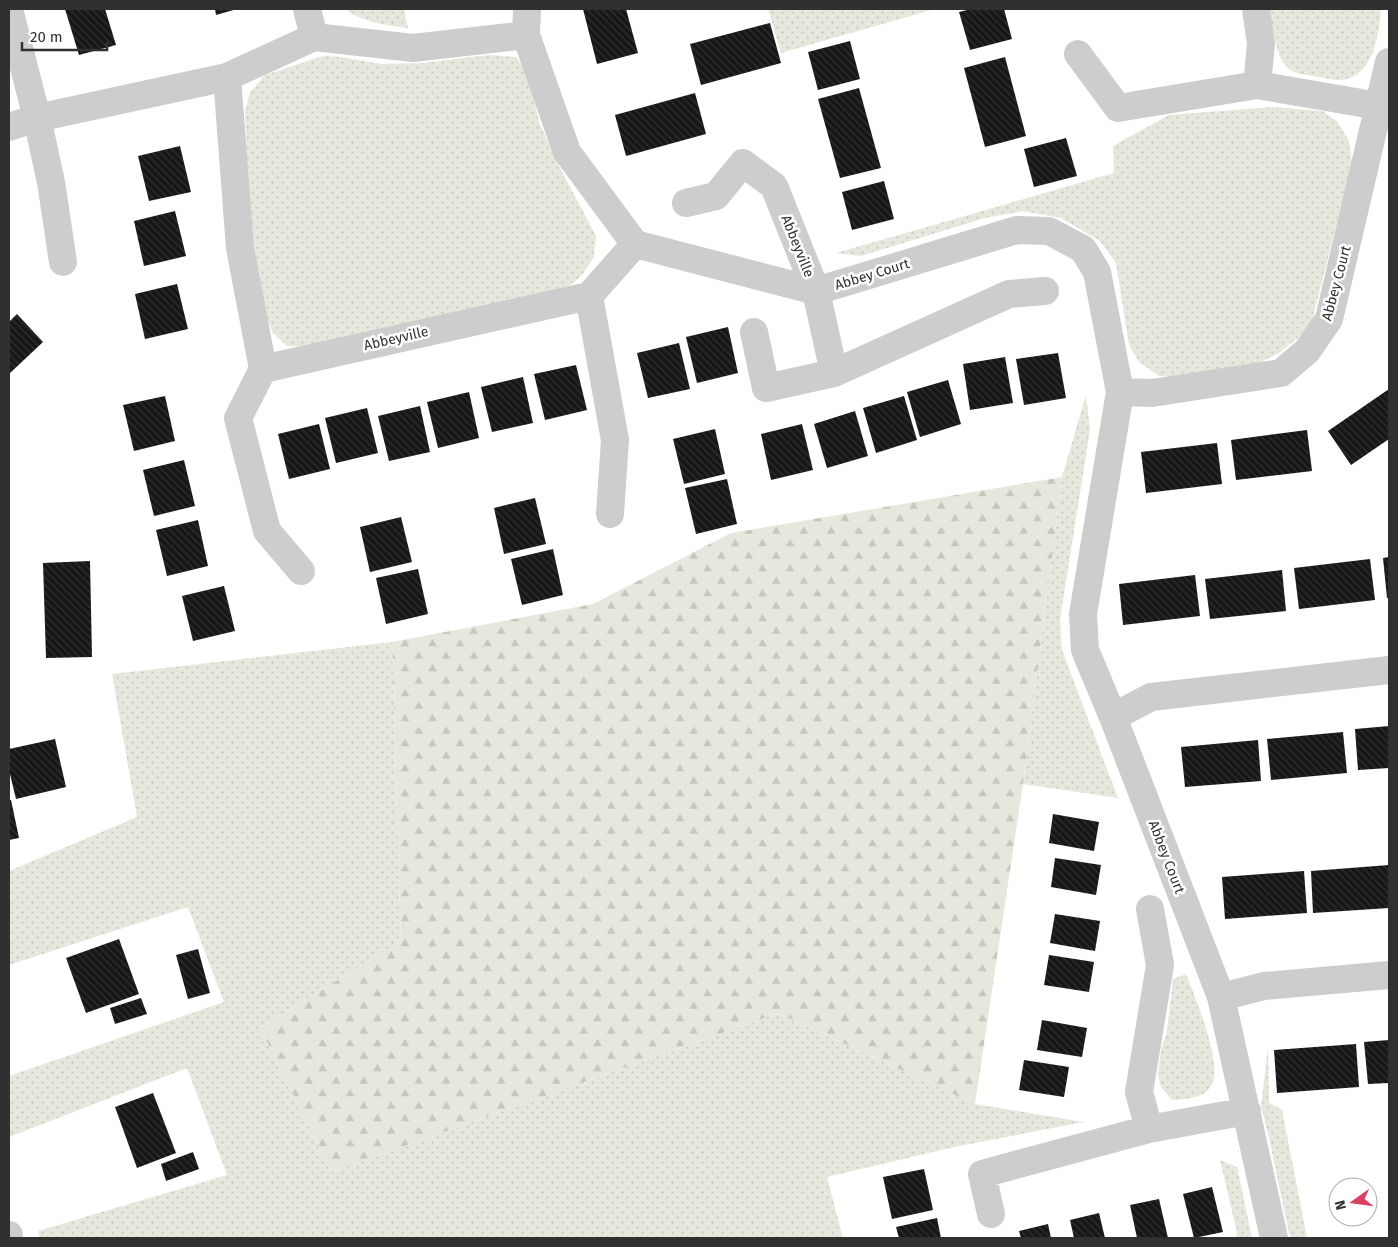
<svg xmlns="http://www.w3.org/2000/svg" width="1398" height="1247" font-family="'Fira Sans',sans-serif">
	<defs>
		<pattern id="grass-dots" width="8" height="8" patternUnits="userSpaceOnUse" patternTransform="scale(1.25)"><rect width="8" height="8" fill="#e5e9dd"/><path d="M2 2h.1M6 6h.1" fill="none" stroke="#c5c8be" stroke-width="1.8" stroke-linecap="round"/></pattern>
		<pattern id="forest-firs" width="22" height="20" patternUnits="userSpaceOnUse" patternTransform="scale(1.25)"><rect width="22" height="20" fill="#e5e9dd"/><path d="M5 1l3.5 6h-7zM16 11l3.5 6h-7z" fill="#c5c8be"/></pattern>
		<pattern id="building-back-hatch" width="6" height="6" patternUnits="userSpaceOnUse" patternTransform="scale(1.25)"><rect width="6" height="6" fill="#171717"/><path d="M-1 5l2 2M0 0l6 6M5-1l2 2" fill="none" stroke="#303030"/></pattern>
	</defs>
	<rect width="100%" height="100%" fill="#fff"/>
	<path fill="url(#grass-dots)" d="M345 9H404L408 28C386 25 364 23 345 9Z
		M768 9H935L781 53Z
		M1270 9H1381C1379 34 1374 76 1342 80 1335 81 1326 78 1319 77 1309 75 1295 75 1287 67 1275 55 1272 24 1270 9Z
		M489 55 516 57 529 75 539 122 560 168 596 236 594 257 582 275 567 288 312 347 287 346 273 333 262 306 251 243 245 111 250 92 265 75 323 56 340 57 382 64 422 63Z
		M1272 107 1322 111 1337 121 1349 141 1352 163 1312 321 1297 339 1279 353 1261 362 1174 377 1159 376 1139 362 1129 345 1116 263 1100 241 1061 218 1023 211 985 218 861 256 836 253 1114 173 1113 146 1169 115Z
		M1086 395 1090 430 1060 619 1062 650 1118 798 1023 784 1062 477Z
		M392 642 401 941 260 1028 332 1172 778 1013 975 1104 1084 1122 954 1147 827 1177 843 1238H40L38 1231 227 1175 187 1068 9 1137V1076L224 1002 188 907 9 965V871L137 817 112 674Z
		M1186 974C1195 997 1224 1065 1211 1086 1203 1099 1186 1099 1172 1100L1161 1087 1158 1074 1161 1050 1167 1031 1173 979Z
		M1268 1047 1269 1103 1282 1110 1307 1238H1290L1269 1138 1261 1106Z
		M1220 1160 1237 1167 1252 1238H1237L1236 1228Z"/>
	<path fill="url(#forest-firs)" d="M1062 477 1023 784 975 1104 778 1013 332 1172 260 1028 401 941 392 642 593 604 731 533Z"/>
	<path fill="url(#building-back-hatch)" d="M65 9H105L116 45 79 55Z
		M215 9H237L216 15Z
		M583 9H626L638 53 597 64Z
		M971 9H1004L1012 39 970 50 959 12Z
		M770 23 781 63 701 85 690 44Z
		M850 41 860 79 818 90 808 52Z
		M1005 57 1026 136 985 147 964 68Z
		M859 88 881 168 840 178 818 99Z
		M695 93 706 134 626 156 615 115Z
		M1066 138 1077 176 1034 187 1024 149Z
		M180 146 191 192 149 201 138 156Z
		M884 181 894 219 852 230 842 192Z
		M175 211 186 256 144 266 134 221Z
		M177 284 188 329 145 339 135 294Z
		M17 314 43 342 9 374V322Z
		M728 327 738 373 697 383 686 337Z
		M679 343 690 389 648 398 637 353Z
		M1058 353 1066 398 1024 405 1016 359Z
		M1005 357 1013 403 970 410 963 364Z
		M576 365 587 410 545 420 534 374Z
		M523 377 533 423 492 432 481 387Z
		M948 380 961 424 920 437 907 392Z
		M1389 389V439L1351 465 1328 431Z
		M469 392 479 438 438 448 427 402Z
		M165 396 175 441 134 451 123 405Z
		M904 396 917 440 876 453 863 408Z
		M420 406 430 452 389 461 378 416Z
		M367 408 378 453 336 463 325 418Z
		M855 411 868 456 827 468 814 424Z
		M319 424 330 469 289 479 278 434Z
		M802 424 813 470 771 480 761 434Z
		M715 429 725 474 684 484 673 439Z
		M1307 430 1312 471 1236 480 1231 440Z
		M1217 443 1222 484 1146 493 1141 452Z
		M184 460 195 506 154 516 143 470Z
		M727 479 737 524 696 534 685 488Z
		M535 498 546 544 504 554 494 508Z
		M401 517 412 562 370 572 360 527Z
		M198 520 208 566 167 576 156 530Z
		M553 549 563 595 522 605 511 559Z
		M1389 557V598H1387L1383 558Z
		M1370 559 1375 600 1299 609 1294 568Z
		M90 561 92 657 46 658 43 563Z
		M418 569 428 614 386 624 376 578Z
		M1282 570 1286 611 1210 619 1205 579Z
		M1195 575 1200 616 1123 625 1119 584Z
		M224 586 235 631 193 641 182 596Z
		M1389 726V768L1358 770 1355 729Z
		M1343 732 1347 773 1271 780 1267 739Z
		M55 739 66 787 16 799 9 770V749Z
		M1258 740 1261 781 1185 787 1181 747Z
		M9 800H11L19 838 9 840Z
		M1053 814 1099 822 1094 851 1049 843Z
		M1055 858 1101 865 1096 895 1051 887Z
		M1389 865V908L1313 913 1311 871Z
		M1304 871 1307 913 1225 919 1222 877Z
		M1055 914 1100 921 1095 951 1050 943Z
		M119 939 139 994 86 1013 66 958Z
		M198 949 210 993 188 999 176 955Z
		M1049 955 1094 962 1089 992 1044 985Z
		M141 998 147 1014 115 1024 110 1008Z
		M1042 1020 1087 1028 1082 1057 1037 1050Z
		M1389 1040V1083L1368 1084 1364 1042Z
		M1356 1044 1359 1087 1277 1093 1274 1050Z
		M1024 1060 1069 1067 1064 1097 1019 1090Z
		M153 1093 176 1153 137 1168 115 1107Z
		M193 1152 199 1169 166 1181 161 1164Z
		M924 1169 933 1210 892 1219 883 1177Z
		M1212 1187 1223 1232 1194 1238 1183 1194Z
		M1159 1199 1168 1238H1137L1130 1205Z
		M1099 1213 1105 1238H1074L1070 1220Z
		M937 1218 941 1238H899L896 1227Z
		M1048 1224 1051 1238H1021L1019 1231Z"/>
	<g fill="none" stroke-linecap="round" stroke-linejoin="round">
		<path stroke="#cdcdcd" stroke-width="28" d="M9 9 37 118 51 182 63 262
			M307 9 314 37
			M1256 9 1261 44 1257 85
			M526 35 567 152 635 244
			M1078 54 1118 108 1257 85 1379 106
			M227 77 240 248 263 369 589 296 615 440 610 514
			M9 127 37 118 227 77 314 37 413 48 526 35 527 9
			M686 203 716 196 743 163 774 186 816 291 834 373
			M816 291 1017 230 1049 231 1083 249 1097 272 1120 392 1083 614 1085 650 1113 717 1221 997 1274 1238
			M589 296 635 244 816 291
			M754 332 766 388 834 373 1009 294 1045 291
			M263 369 238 418 267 531 301 571
			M1120 392 1152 393 1281 373 1307 351 1329 319 1389 62
			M1113 717 1151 697 1389 670
			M1221 997 1264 986 1389 975
			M1149 1129 1139 1092 1160 965 1150 909
			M991 1214 982 1174 1149 1129 1247 1111
			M9 1235V1238"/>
	</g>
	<g text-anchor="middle" stroke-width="5" stroke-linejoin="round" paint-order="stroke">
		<g font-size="14" fill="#303030" stroke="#fff">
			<text transform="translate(798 246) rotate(68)" y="5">Abbeyville</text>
			<text transform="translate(872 274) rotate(-17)" y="5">Abbey Court</text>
			<text transform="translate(1336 283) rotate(-75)" y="5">Abbey Court</text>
			<text transform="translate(396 338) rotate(-13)" y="5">Abbeyville</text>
			<text transform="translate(1167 857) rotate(69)" y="5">Abbey Court</text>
		</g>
	</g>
	<rect width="1398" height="1247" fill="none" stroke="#303030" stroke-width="20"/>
	<g transform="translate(1353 1202) rotate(256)"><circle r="24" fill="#ffffff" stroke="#acacac"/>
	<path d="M0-4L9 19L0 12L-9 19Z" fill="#d84263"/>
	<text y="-8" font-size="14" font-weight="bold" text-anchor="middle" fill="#303030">N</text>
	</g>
	<path d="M22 42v8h85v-8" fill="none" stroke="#303030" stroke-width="2.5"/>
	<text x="30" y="42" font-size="15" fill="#303030" stroke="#ffffff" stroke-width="4" paint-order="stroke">20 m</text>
</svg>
